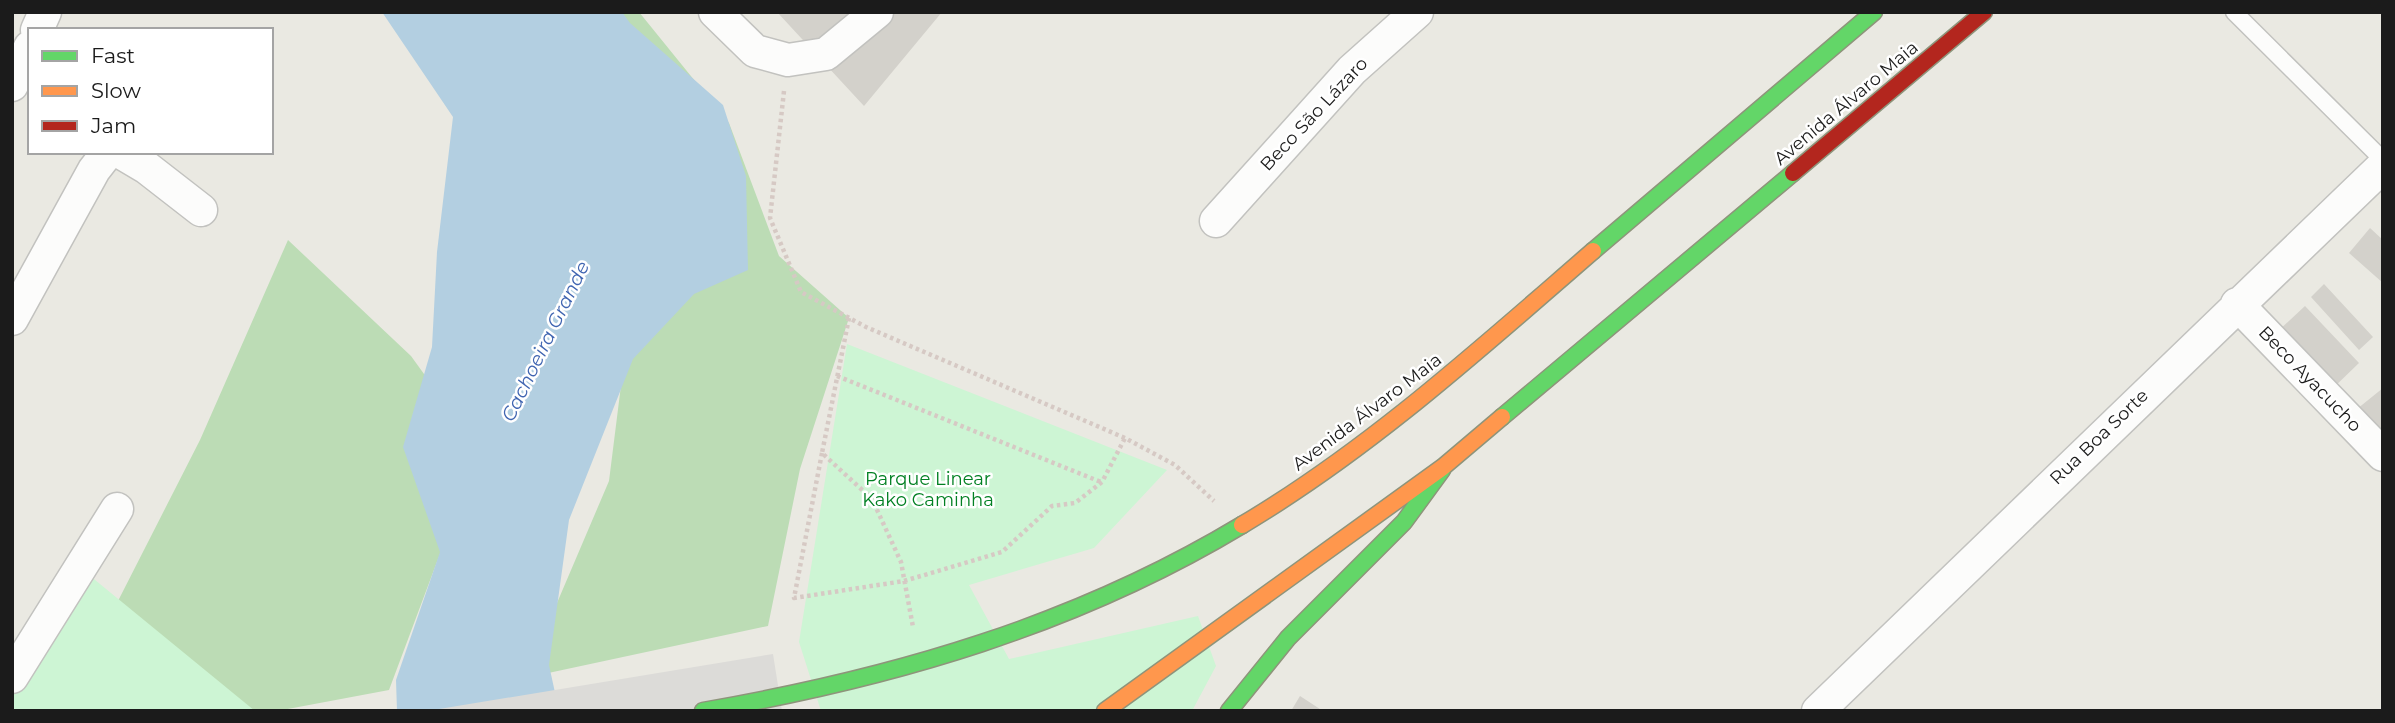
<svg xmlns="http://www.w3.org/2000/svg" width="2395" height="723" font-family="Montserrat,sans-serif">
	<rect width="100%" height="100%" fill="#eae9e2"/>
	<path fill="#bcdcb5" d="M497 12H639L729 123 779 256 849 318 800 469 768 626 525 678 609 481 642 218Z
		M288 240 411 356 471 439 456 511 389 690 277 711H73L119 599 200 440Z"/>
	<path fill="#cdf5d4" d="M847 344 1167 470 1094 548 969 585 1009 659 1198 616 1216 666 1192 711H821L799 642Z
		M78 566 255 711H12V672Z"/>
	<path fill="#b3cfe1" d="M382 12H622L630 23 723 105 746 176 748 270 694 294 633 359 569 520 549 665 559 711H397L396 680 440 552 403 447 432 347 437 252 453 117Z"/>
	<path fill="#dcdbd8" d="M773 654 782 711H427Z"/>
	<path fill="#d3d1cb" d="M777 12H942L864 106Z
		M2370 228 2383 240V283L2349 253Z
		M2324 284 2373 337 2359 350 2311 297Z
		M2305 306 2359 363 2330 391 2275 334Z
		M2383 388V441L2357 409Z
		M1300 696 1323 711H1291Z"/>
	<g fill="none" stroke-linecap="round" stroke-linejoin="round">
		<g stroke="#c2c2bf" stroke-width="19">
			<path id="lane" d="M2234 12 2383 160"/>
		</g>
		<g stroke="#c2c2bf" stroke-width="35">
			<path id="street" d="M715 12 755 51 788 60 826 54 877 12
				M37 30 45 12
				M12 85 30 47
				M120 152 147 168 201 210
				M1216 221 1352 70 1417 12
				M2237 304 2383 455
				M12 319 94 170 108 152
				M12 677 117 509
				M1818 711 2383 166"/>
		</g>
		<g stroke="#8e947b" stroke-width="19">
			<path id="fast" d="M1593 251 1874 12
				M1502 417 1793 173
				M703 711C893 678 1076 625 1242 525
				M1229 711 1288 638 1404 522 1442 470"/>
		</g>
		<g stroke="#8e947b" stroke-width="19">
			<path id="slow" d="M1242 525C1370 449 1481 348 1593 251
				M1105 711 1443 467 1502 417"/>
		</g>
		<g stroke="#8e947b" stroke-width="19">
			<path id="jam" d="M1793 173 1984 12"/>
		</g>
		<path stroke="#d6c9c4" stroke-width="4.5" stroke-dasharray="3.5 3.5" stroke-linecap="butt" d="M784 91 770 218 801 292 866 327 1125 438 1175 465 1214 501
			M849 318 822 453 872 499 901 562 913 627
			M837 376 1101 482
			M822 453 794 598 904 581 1002 552 1052 506 1075 503 1102 482 1125 438"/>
		<use href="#lane" stroke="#fcfcfb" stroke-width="16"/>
		<use href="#street" stroke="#fcfcfb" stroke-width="32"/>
		<use href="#fast" stroke="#63d668" stroke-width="16"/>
		<use href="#slow" stroke="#ff974d" stroke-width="16"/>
		<use href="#jam" stroke="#b3261e" stroke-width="16"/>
	</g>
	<g text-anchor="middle" stroke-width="5" stroke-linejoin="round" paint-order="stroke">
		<g font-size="18" fill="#1b1b1b" stroke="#fff">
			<text transform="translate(1846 103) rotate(-40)" y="6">Avenida Álvaro Maia</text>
			<text transform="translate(1314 114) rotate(-47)" y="6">Beco São Lázaro</text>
			<text transform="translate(2310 379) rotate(46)" y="6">Beco Ayacucho</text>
			<text transform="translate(1367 412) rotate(-37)" y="6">Avenida Álvaro Maia</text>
			<text transform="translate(2099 437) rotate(-44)" y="6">Rua Boa Sorte</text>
		</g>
		<g font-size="18" fill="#028023" stroke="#fff">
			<text x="928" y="485">Parque Linear<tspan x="928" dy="21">Kako Caminha</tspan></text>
		</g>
		<g font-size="19" font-style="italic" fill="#4065b1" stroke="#fff">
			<text transform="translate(545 341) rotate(-64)" y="7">Cachoeira Grande</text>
		</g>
	</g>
	<rect width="2395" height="723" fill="none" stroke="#1b1b1b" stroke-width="28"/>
	<rect x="28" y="28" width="245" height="126" fill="#ffffff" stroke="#a4a4a4" stroke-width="2"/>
	<rect x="42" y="51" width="35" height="10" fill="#63d668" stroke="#a4a4a4" stroke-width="2"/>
	<text x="91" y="63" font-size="21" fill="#1b1b1b">Fast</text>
	<rect x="42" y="86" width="35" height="10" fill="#ff974d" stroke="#a4a4a4" stroke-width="2"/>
	<text x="91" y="98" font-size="21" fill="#1b1b1b">Slow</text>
	<rect x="42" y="121" width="35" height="10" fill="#b3261e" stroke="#a4a4a4" stroke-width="2"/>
	<text x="91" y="133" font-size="21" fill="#1b1b1b">Jam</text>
</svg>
